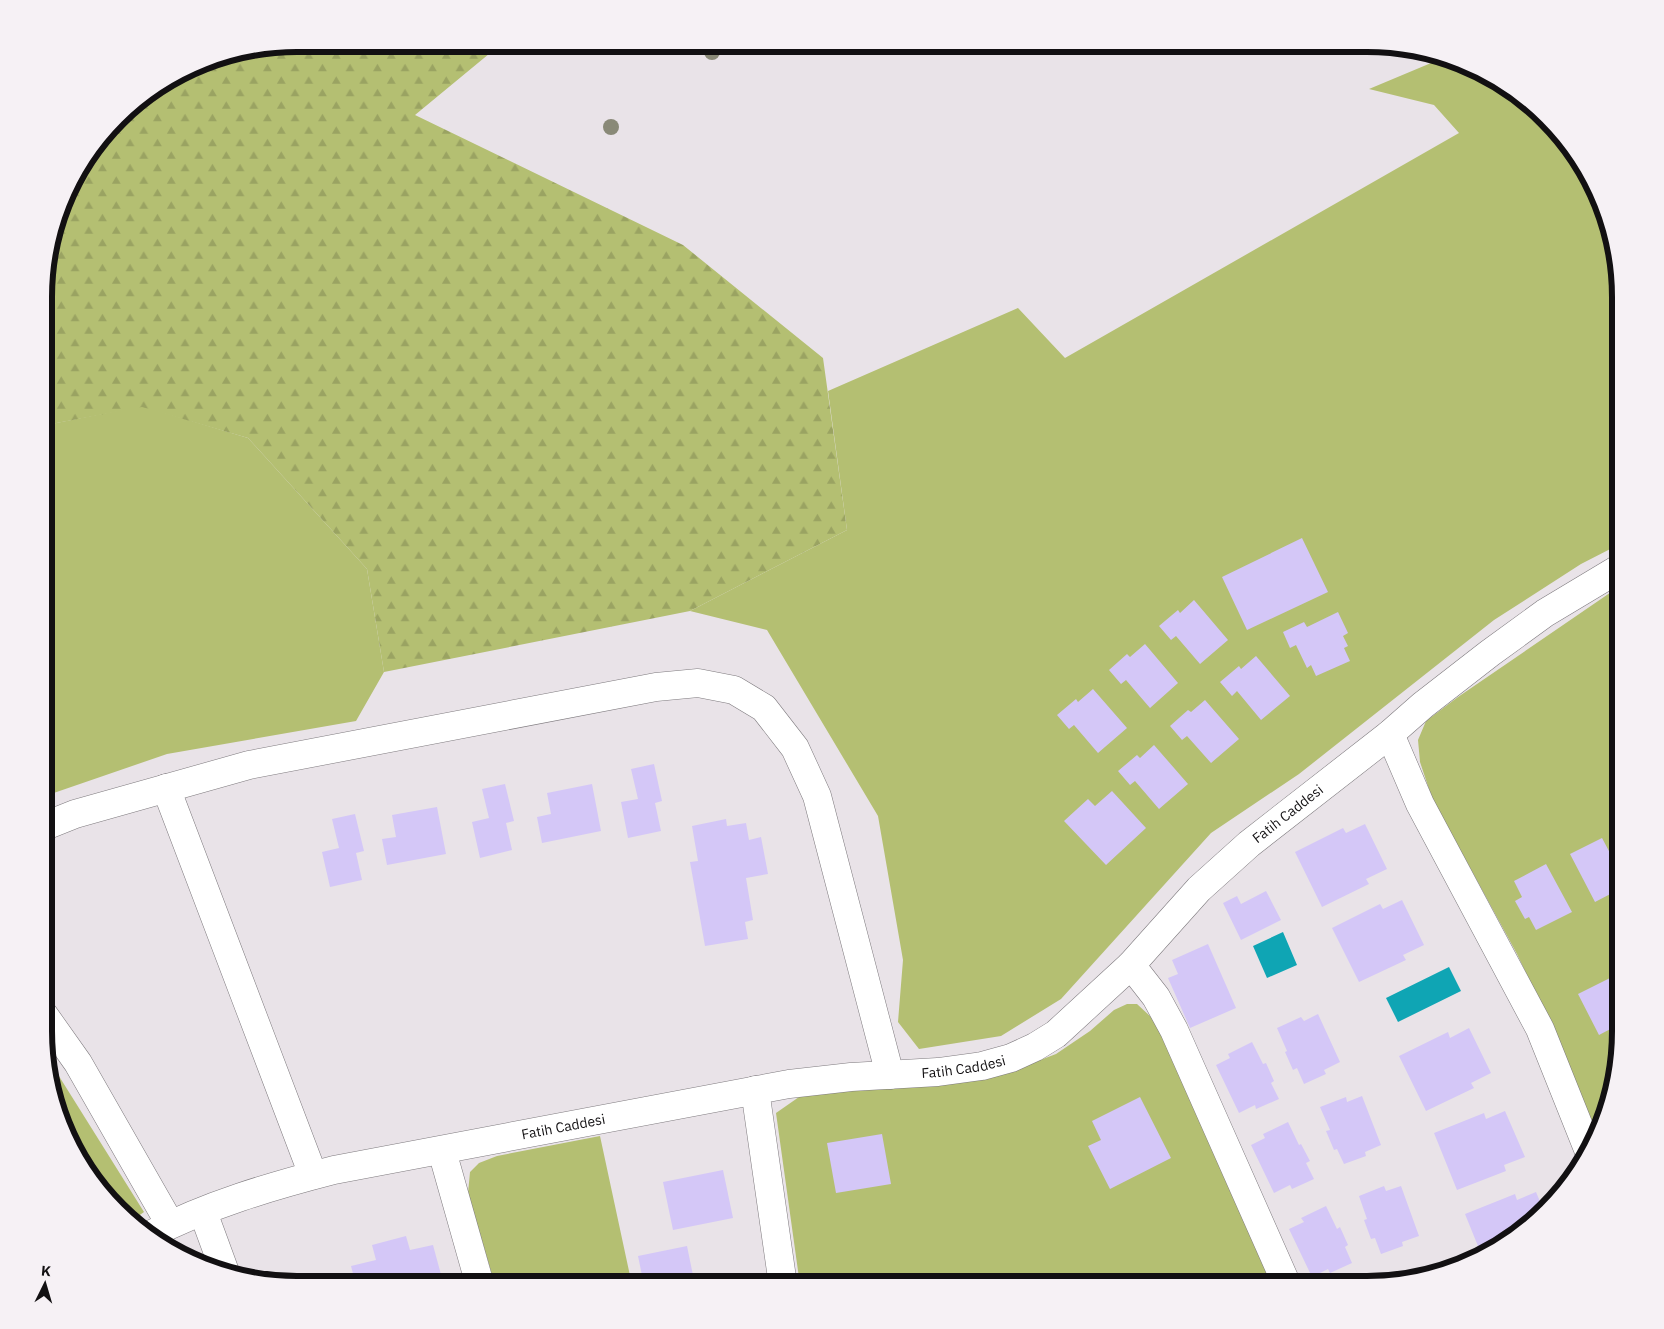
<svg xmlns="http://www.w3.org/2000/svg" width="1664" height="1329" font-family="'IBM Plex Sans',sans-serif">
	<defs>
		<pattern id="forest-firs" width="22" height="20" patternUnits="userSpaceOnUse" patternTransform="scale(1.25)"><rect width="22" height="20" fill="#b4bf72"/><path d="M5 1l3.5 6h-7zM16 11l3.5 6h-7z" fill="#9aa362"/></pattern>
	</defs>
	<rect width="100%" height="100%" fill="#e9e3e8"/>
	<path fill="#b4bf72" d="M1443 58 1464 63 1534 107 1568 143 1601 200 1620 297V544L1581 564 1494 620 1299 774 1211 833 1061 999 1001 1036 919 1049 898 1022 903 960 878 816 767 630 690 611 847 530 828 391 1018 308 1065 358 1459 133 1434 105 1369 89Z
		M142 406 248 438 367 569 384 672 356 721 167 754 45 796 46 425Z
		M1620 586V1049L1601 1129 1597 1136 1566 1057 1517 954 1432 798 1420 762 1418 740 1426 721 1458 697Z
		M1127 1004H1137L1151 1017 1165 1040 1273 1285H800L776 1113 799 1097 835 1090 1009 1072 1056 1054 1090 1031 1114 1010Z
		M47 1057 144 1212 130 1222 70 1144Z
		M600 1136 632 1285H495L468 1193 470 1172 479 1163 497 1156Z"/>
	<path fill="url(#forest-firs)" d="M297 44H501L415 115 683 245 823 358 847 530 690 611 384 672 367 569 248 438 142 407 46 425V264L78 171 130 106 216 57Z"/>
	<path fill="#0fa5b4" d="M1283 932 1297 965 1267 978 1253 946Z
		M1449 967 1461 991 1398 1022 1386 998Z"/>
	<path fill="#d4c7f7" d="M1302 538 1328 592 1247 630 1222 577Z
		M1194 600 1228 640 1200 664 1176 636 1171 640 1159 626 1178 610 1180 613Z
		M1338 612 1348 633 1343 636 1348 646 1344 648 1350 661 1316 676 1311 665 1307 668 1296 645 1290 648 1283 632 1304 622 1307 627Z
		M1145 644 1178 683 1150 708 1126 680 1121 684 1109 670 1127 654 1130 657Z
		M1256 656 1290 696 1261 720 1237 691 1232 696 1220 682 1239 666 1241 669Z
		M1093 689 1127 728 1098 753 1074 725 1069 729 1057 715 1076 699 1078 702Z
		M1205 700 1239 739 1211 763 1187 736 1182 740 1170 726 1188 710 1191 712Z
		M1154 745 1188 784 1159 809 1135 781 1130 785 1118 771 1137 755 1140 758Z
		M654 764 662 801 655 803 661 831 628 838 621 802 638 799 631 769Z
		M505 784 514 821 506 823 512 850 480 858 472 822 489 818 482 789Z
		M592 784 601 831 542 843 537 817 551 814 547 793Z
		M1112 791 1146 828 1106 865 1064 821 1088 799 1095 806Z
		M437 807 446 854 387 865 382 839 396 837 392 815Z
		M355 814 364 851 356 853 362 880 330 887 322 852 339 848 332 819Z
		M726 819 727 826 746 823 749 840 761 837 768 874 746 878 753 920 745 922 748 939 705 946 690 862 698 861 692 826Z
		M1365 824 1387 869 1366 879 1369 884 1322 907 1295 852 1343 828 1346 833Z
		M1602 838 1610 853 1617 849 1620 854V889L1595 902 1570 854Z
		M1546 864 1572 912 1536 930 1529 917 1525 919 1515 901 1522 897 1514 881Z
		M1266 891 1281 920 1241 940 1223 903 1237 896 1241 904Z
		M1402 900 1424 945 1403 955 1406 960 1359 982 1332 928 1380 904 1383 909Z
		M1208 944 1236 1008 1190 1028 1168 978 1178 974 1172 960Z
		M1620 973V1024L1599 1035 1578 994Z
		M1318 1014 1340 1062 1324 1070 1326 1074 1304 1084 1297 1068 1293 1070 1285 1052 1287 1051 1277 1028 1301 1017 1304 1021Z
		M1469 1028 1491 1073 1471 1083 1474 1088 1426 1111 1399 1056 1448 1032 1450 1038Z
		M1252 1042 1263 1064 1266 1063 1274 1081 1271 1083 1279 1099 1256 1109 1255 1105 1239 1113 1216 1065 1230 1058 1228 1054Z
		M1362 1096 1381 1145 1365 1152 1366 1156 1344 1164 1337 1149 1334 1150 1326 1131 1330 1130 1320 1107 1346 1097 1347 1102Z
		M1140 1097 1171 1158 1110 1189 1088 1146 1101 1140 1092 1121Z
		M1505 1111 1525 1157 1504 1165 1506 1171 1457 1190 1434 1133 1484 1113 1486 1119Z
		M1288 1122 1299 1145 1301 1144 1310 1161 1306 1163 1314 1179 1292 1189 1290 1185 1274 1193 1251 1145 1265 1138 1263 1134Z
		M882 1134 891 1184 836 1193 827 1143Z
		M723 1170 733 1218 673 1230 663 1182Z
		M1384 1186 1386 1191 1401 1186 1419 1236 1402 1242 1403 1246 1381 1254 1375 1238 1371 1239 1364 1220 1367 1219 1359 1196Z
		M1536 1192 1544 1211 1521 1233 1482 1256 1465 1214 1515 1194 1517 1200Z
		M1326 1206 1337 1229 1340 1227 1348 1245 1345 1247 1352 1263 1330 1273 1328 1269 1312 1277 1289 1229 1304 1222 1301 1218Z
		M406 1236 410 1250 433 1245 443 1282 431 1285H356L351 1266 376 1260 372 1245Z
		M687 1246 695 1285H644L638 1256Z"/>
	<g fill="none" stroke-linecap="round" stroke-linejoin="round">
		<g stroke="#7e7a7e" stroke-width="29">
			<g id="minor">
				<path d="M1390 734 1420 804 1540 1029 1588 1149"/>
				<path d="M166 788 313 1175"/>
				<path d="M45 826 75 814 249 765 656 687 698 683 734 690 764 708 795 748 817 796 890 1075"/>
				<path d="M1131 965 1156 997 1174 1030 1287 1285"/>
				<path d="M44 1015 78 1063 170 1224"/>
				<path d="M755 1090 783 1285"/>
				<path d="M442 1151 480 1285"/>
				<path d="M203 1212 225 1272"/>
				<path id="s1" d="M150 1235C207 1205 272 1186 334 1170L789 1084 851 1077 938 1072 982 1066 1011 1058 1035 1047 1056 1034 1131 965 1199 889 1249 844 1390 734 1423 705 1490 653 1545 613 1620 568"/>
			</g>
		</g>
		<use href="#minor" stroke="#fff" stroke-width="28"/>
	</g>
	<g fill="#898977">
		<circle cx="712" cy="52" r="8"/>
		<circle cx="611" cy="127" r="8"/>
	</g>
	<g text-anchor="middle" stroke-width="4" stroke-linejoin="round" paint-order="stroke">
		<g font-size="14" fill="#121012" stroke="#f6f1f5">
			<text dy="5" stroke="none"><textPath href="#s1" startOffset="1254">Fatih Caddesi</textPath></text>
			<text dy="5" stroke="none"><textPath href="#s1" startOffset="834">Fatih Caddesi</textPath></text>
			<text dy="5" stroke="none"><textPath href="#s1" startOffset="429">Fatih Caddesi</textPath></text>
		</g>
	</g>
	<path d="M0 0H1664V1329H0ZM297 52H1367A245 245 0 0 1 1612 297V1031A245 245 0 0 1 1367 1276H297A245 245 0 0 1 52 1031V297A245 245 0 0 1 297 52Z" fill="#f6f1f5" fill-rule="evenodd"/>
	<path fill="none" stroke="#121012" stroke-width="6" d="M297 52H1367A245 245 0 0 1 1612 297V1031A245 245 0 0 1 1367 1276H297A245 245 0 0 1 52 1031V297A245 245 0 0 1 297 52Z"/>
	<g transform="translate(45 1284) rotate(5)" stroke="#f6f1f5" stroke-width="4" paint-order="stroke">
	<path d="M0-4L9 19L0 12L-9 19Z" fill="#121012"/>
	<text y="-8" font-size="14" font-weight="bold" text-anchor="middle" fill="#121012">K</text>
	</g>
</svg>
